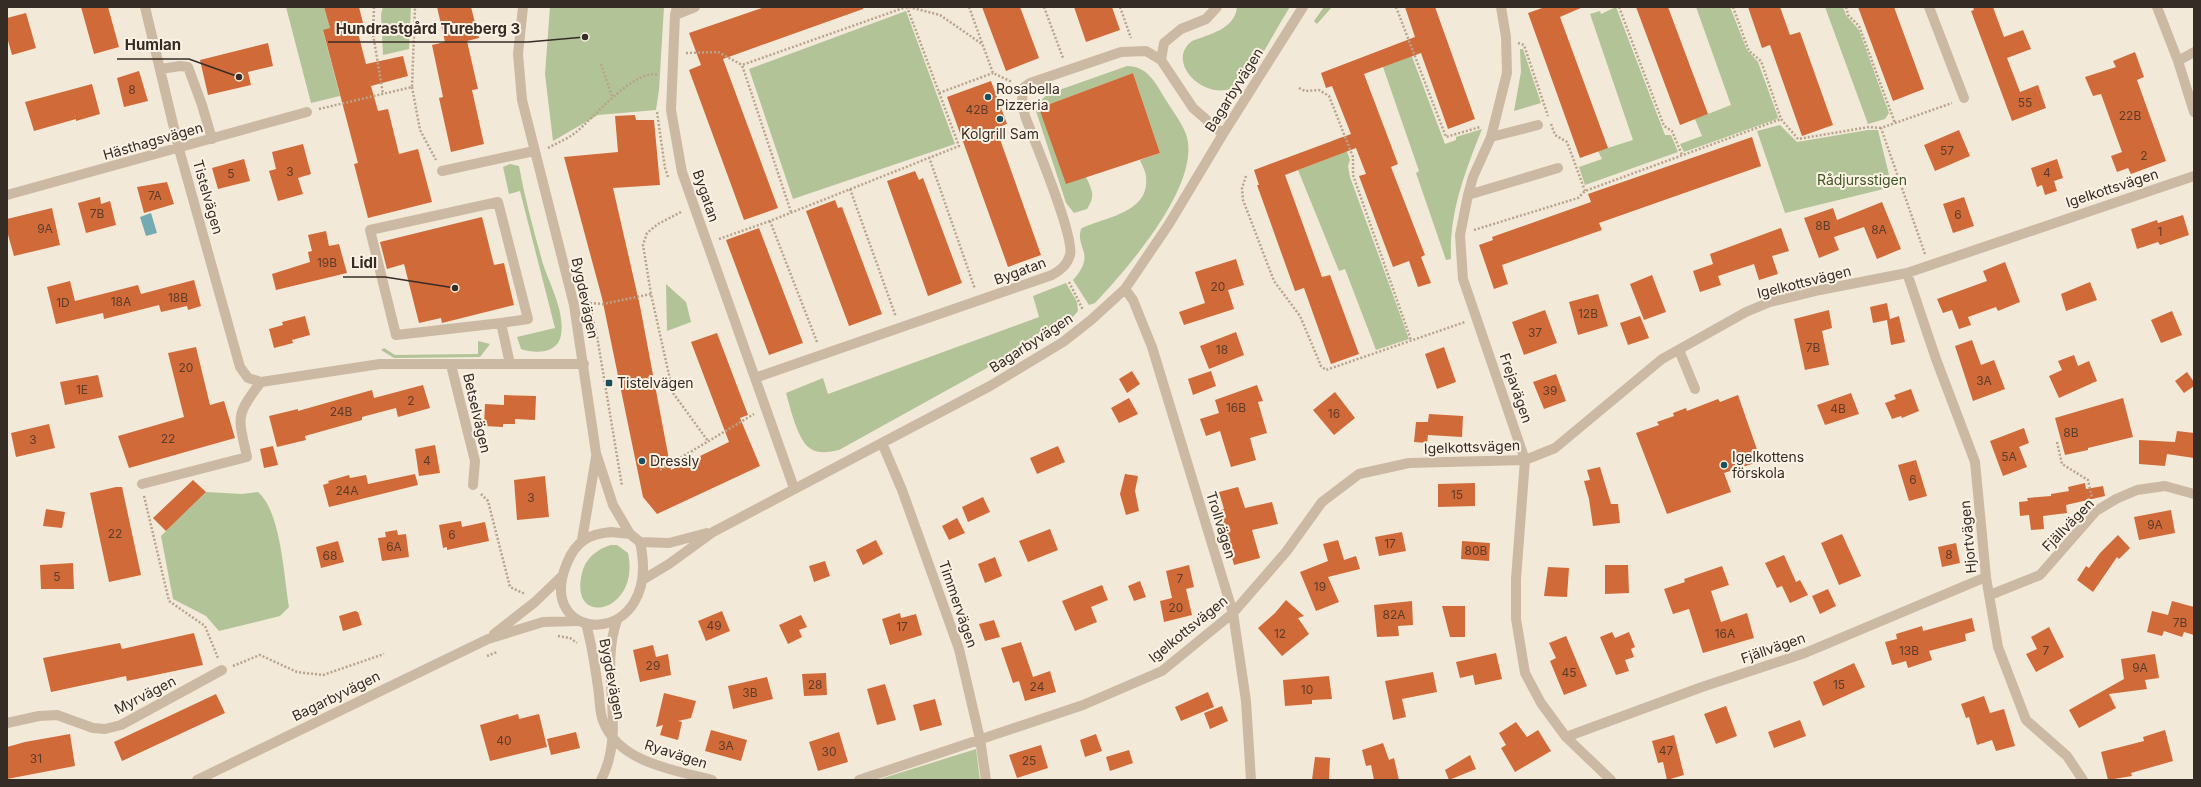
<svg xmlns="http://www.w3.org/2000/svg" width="2201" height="787" font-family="Inter,sans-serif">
	<rect width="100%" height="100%" fill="#f3e9d8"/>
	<path fill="#b1c397" d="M286 7H324L330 28 323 31 340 96 311 103Z
		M383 7H411L409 49 383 55 381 14Z
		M550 7H664L659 90 656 110 598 115 553 141 545 74Z
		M1237 7H1290C1278 25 1254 73 1240 84 1209 107 1163 63 1192 41 1210 34 1235 29 1237 7Z
		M1324 7H1332L1317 24 1314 21Z
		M1616 7 1665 135H1671L1678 152 1585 185 1579 167 1602 159 1598 151 1633 140 1590 14 1600 11 1601 14Z
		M1696 7H1730L1747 50 1758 62 1778 117 1777 119 1684 152 1680 144 1702 136 1695 119 1731 105Z
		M1825 7H1843L1846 15 1859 30 1889 113 1885 119 1868 124Z
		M906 11 955 144 793 199 749 69Z
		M1408 46 1445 144 1456 140V137L1482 129C1465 172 1449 212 1451 259L1446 260 1416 173 1419 171 1383 67Z
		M1520 49H1523L1541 103 1514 111 1521 72Z
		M1127 66C1147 66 1155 82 1164 97 1171 109 1181 121 1186 134 1203 183 1127 269 1095 303L1089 305 1073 280C1097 253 1075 249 1081 229 1103 217 1150 214 1146 177 1146 172 1142 165 1140 160L1160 153 1133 73 1039 108C1052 130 1087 169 1092 192 1093 199 1090 204 1087 209L1074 213 1066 203 1036 111 1038 103 1048 94Z
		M1780 125 1797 142 1868 130H1878L1892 187 1785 213 1757 131Z
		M1342 137 1350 160 1348 166 1350 177 1409 339 1376 350 1345 269 1339 271 1298 170 1337 155 1332 141Z
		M510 164 519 166C525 199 534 232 543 264 550 285 565 312 561 335 558 354 535 354 521 349L517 337 555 328 520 191 509 194 503 167Z
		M1066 283 1077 302 1078 311 1072 318 1057 329 839 450C830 452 819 454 811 449 798 442 790 407 786 393L823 378 828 394 1039 317 1033 296Z
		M666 284 686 302 691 322 667 331Z
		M478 341 490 344 480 357 394 358 381 350 384 348 395 355 478 354Z
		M206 492 242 494 258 492C281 511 284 578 289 607L280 616 219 631 206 616 173 599 161 536Z
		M611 545H617L628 553C641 613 568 629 582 573 585 559 597 549 611 545Z
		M976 749 980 780H877Z"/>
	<path fill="#74abb3" d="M151 213 157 233 146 236 140 217Z"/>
	<path fill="#d06a39" d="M81 7H108L119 47 94 54Z
		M324 7H359L363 23 356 25 366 64 403 56 408 76 371 86 378 111 388 109 399 154 418 149 432 202 368 218 354 164 358 163 323 30 330 28Z
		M437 7H471L479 38 467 41 478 89 472 90 484 144 451 152 439 98 443 97 432 45 445 42Z
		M765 7H863V9L723 59 778 208 744 220 689 70 701 65 689 33Z
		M982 7H1020L1039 58 1006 71Z
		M1074 7H1112L1120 30 1086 42Z
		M1405 7H1435L1475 119 1448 129 1421 53 1364 74 1398 164 1391 167 1425 255 1421 257 1431 283 1418 287 1409 261 1393 267 1359 176 1366 174 1356 148 1285 175 1322 277 1330 275 1359 354 1331 364 1304 288 1295 291 1257 185H1259L1254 170 1351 134 1332 86 1326 88 1321 73 1415 37Z
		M1545 7H1583L1560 17 1608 148 1580 158 1528 13Z
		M1636 7H1668L1708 114 1680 125Z
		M1748 7H1780L1790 35 1800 32 1833 125 1802 136 1770 45 1762 48Z
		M1858 7H1894L1924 89 1893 101Z
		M1973 7H1993L2004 37 2023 30 2031 49 2007 58 2020 92 2038 85 2046 108 2012 121 1971 11 1974 10Z
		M26 13 36 48 12 55 7 37V18Z
		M268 43 273 66 248 72 251 85 208 95 200 60Z
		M2135 52 2144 77 2137 80 2166 161 2131 174 2128 168 2117 172 2111 156 2122 152 2101 94 2093 96 2085 77 2116 67 2113 61Z
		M139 71 148 101 124 107 117 78Z
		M1133 73 1160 153 1066 184 1039 108Z
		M991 81 1007 124 996 128 1041 255 1008 267 947 97Z
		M92 84 100 114 76 121V119L34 131 25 102Z
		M635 115 636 120H654L660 185 613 188 640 306 671 470 729 442 691 342 717 333 748 415 740 418 760 466 657 514 643 497 602 298 564 157 618 152 615 116Z
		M1959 130 1970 156 1935 171 1924 145Z
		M1752 137 1761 166 1599 223 1602 230 1502 265 1508 284 1494 289 1479 245 1493 240 1492 237 1591 202 1588 194Z
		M303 144 311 174 298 178 303 194 278 201 269 171 276 169 272 152Z
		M244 159 250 181 218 189 212 168Z
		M2057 159 2063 178 2054 181 2057 191 2045 195 2042 185 2037 187 2031 168Z
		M915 171 919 180 923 178 962 283 928 296 887 181Z
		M167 182 174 204 144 213 137 187Z
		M100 197 101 204 110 201 116 225 86 233 78 203Z
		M1964 197 1974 226 1953 233 1943 204Z
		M835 200 838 208 842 207 882 314 849 326 806 211Z
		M1882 202 1901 249 1877 259 1864 227 1834 237 1839 250 1819 258 1804 218 1833 208 1837 220Z
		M52 208 60 245 14 256 7 231V219Z
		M2183 215 2189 235 2160 245 2158 242 2137 249 2131 229 2157 220 2158 223Z
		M482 217 494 265 504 263 514 305 442 323 441 318 419 323 404 264 387 269 380 242Z
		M759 228 803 343 769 355 726 240Z
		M1781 228 1789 251 1772 256 1778 274 1759 280 1754 264 1718 276 1721 285 1700 292 1693 271 1713 264 1710 254Z
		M326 231 329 246 339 244 347 273 276 290 272 274 310 262 308 252 312 251 308 235Z
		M1236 259 1244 285 1228 290 1234 309 1184 325 1179 312 1205 303 1195 272Z
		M2005 262 2020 302 1998 311 1996 307 1968 317 1971 325 1959 329 1952 310 1943 313 1937 299 1987 281 1983 271Z
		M1652 275 1666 312 1644 320 1630 284Z
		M194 280 201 306 188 310 187 306 161 312 159 305 104 319 103 313 56 324 47 287 70 281 75 301 138 285 141 294Z
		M2090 282 2097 300 2066 311 2061 294Z
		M1598 294 1608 326 1578 335 1569 302Z
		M1887 303 1890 319 1899 316 1905 342 1891 345 1887 320 1873 323 1870 307Z
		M1545 310 1557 343 1524 355 1512 322Z
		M1829 310 1832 328 1822 331 1829 365 1805 370 1794 319Z
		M2172 311 2182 335 2161 343 2151 320Z
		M305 316 310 335 292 340 293 343 274 348 269 329 283 325 282 322Z
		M1640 316 1649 338 1628 345 1620 323Z
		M1236 332 1244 355 1209 369 1200 346Z
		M1972 340 1981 365 1994 360 2005 389 1973 401 1955 346Z
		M196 347 210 405 224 401 235 438 129 468 118 436 184 417 168 353Z
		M1444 347 1456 382 1437 389 1425 354Z
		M2074 355 2078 366 2089 361 2097 381 2059 398 2049 376 2062 370 2058 361Z
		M1132 371 1140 384 1127 393 1119 379Z
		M1211 371 1216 386 1193 395 1188 379Z
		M2187 372 2194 382V386L2184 393 2175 381Z
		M1556 374 1566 401 1544 409 1533 382Z
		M98 375 103 397 65 405 60 382Z
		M423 385 430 408 398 417 396 408 362 417V420L305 436 306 440 277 447 269 416 298 409V411L372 390 374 398Z
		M1257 385 1263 401 1258 402 1267 433 1250 438 1256 460 1231 467 1220 431 1206 436 1200 419 1219 413 1215 400Z
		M1911 389 1919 411 1902 418 1901 416 1892 419 1885 403 1896 399 1894 395Z
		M1335 392 1355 418 1334 435 1313 410Z
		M1851 393 1859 414 1825 425 1817 405Z
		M504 395 536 396 535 420 515 419V424H503V427L484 426 485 404 504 405Z
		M1738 395 1761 461 1724 473 1731 492 1667 514 1636 433 1659 425 1657 422 1674 416 1673 413 1686 408 1687 411 1718 399 1720 402Z
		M1129 398 1138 414 1119 423 1111 408Z
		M2123 398 2133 437 2088 448V450L2065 455 2055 418Z
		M1429 414 1463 416 1462 437 1428 435 1427 443 1414 442 1416 422H1428Z
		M49 424 55 448 16 457 11 433Z
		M2024 428 2029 443 2019 447 2027 467 2003 476 1990 441Z
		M2177 431 2194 433V458L2167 454 2165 466 2139 464V440L2175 442Z
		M435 445 440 473 419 476 415 449Z
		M273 446 278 465 264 468 260 449Z
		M1058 446 1065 462 1037 474 1030 458Z
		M1916 460 1927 496 1909 501 1898 465Z
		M1600 467 1611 504H1618L1620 523 1593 526 1589 499 1584 481 1590 480 1587 470Z
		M415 474 418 485 329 507 323 485 329 483 328 481 349 475 350 478 366 475 368 484Z
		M1125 474 1138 476 1135 491 1139 511 1126 515 1120 494Z
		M545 476 549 517 517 520 514 480Z
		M193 480 206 492 166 531 153 518Z
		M1475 483V506L1438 507V484Z
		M2085 483 2086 489 2103 486 2105 496 2066 505 2067 513 2043 516 2044 529 2031 530 2029 515 2020 516 2019 502 2028 501 2027 498 2051 496V494L2069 491 2068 487Z
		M116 487H122L141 575 109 582 90 493Z
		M1238 487 1245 508 1272 502 1278 524 1252 530 1260 558 1234 565 1219 511 1224 509 1219 492Z
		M983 497 990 512 968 522 962 507Z
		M46 509 65 512 62 528 43 526Z
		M2171 510 2175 533 2139 540 2134 517Z
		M957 518 965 533 949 540 942 526Z
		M461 521 462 527 485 522 489 541 447 550V547L443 548 439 525Z
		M1050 529 1058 550 1028 562 1019 541Z
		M397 530 398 535 406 534 409 557 382 561 378 538 386 537 385 532Z
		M1402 532 1406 551 1379 556 1375 537Z
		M1842 534 1861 576 1839 585 1821 543Z
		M2118 535 2130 548 2119 559 2117 557 2093 592 2077 580 2086 566 2089 568 2100 553Z
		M876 540 883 554 863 565 856 550Z
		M1338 540 1344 560 1356 556 1360 569 1328 577 1339 602 1316 611 1300 572 1328 561 1323 544Z
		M338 541 344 562 321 568 316 547Z
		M1462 541 1490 543 1489 561 1461 559Z
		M1956 543 1960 563 1942 567 1938 547Z
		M1784 555 1796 582 1800 580 1808 595 1790 603 1782 586 1777 588 1765 563Z
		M995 557 1002 576 985 583 978 564Z
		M825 561 830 576 814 582 809 566Z
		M73 563 74 589H41L40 565Z
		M1189 565 1194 587 1186 589 1192 615 1164 622 1160 601 1172 598 1166 571Z
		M1605 565H1628L1629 593 1605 594Z
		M1722 566 1729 585 1711 591 1721 622 1747 613 1754 638 1703 653 1689 609 1673 614 1664 589 1685 582 1684 579Z
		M1548 567 1569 568 1567 597 1544 596Z
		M1140 581 1146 597 1134 601 1128 586Z
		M1102 585 1108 600 1091 607 1097 622 1075 631 1062 601Z
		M1828 589 1836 606 1820 614 1812 596Z
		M1286 600 1304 616 1298 618 1309 634 1282 656 1258 628 1275 613Z
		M1412 601 1413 625 1398 626 1399 636 1377 637 1374 605Z
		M2172 601 2194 607V635L2184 632 2182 637 2164 631 2162 636 2147 632 2152 611 2168 615Z
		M1442 606H1465V637H1450Z
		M355 611 358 612 362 625 343 631 339 616Z
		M722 611 730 631 706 641 698 621Z
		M900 613 901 618 916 614 922 635 890 645 882 619Z
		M801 615 807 627 799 630 802 637 788 644 779 625Z
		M1972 618 1975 631 1965 634 1966 641 1929 651 1932 660 1908 668 1906 661 1892 665 1885 642 1897 639 1896 634 1922 626 1923 631Z
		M994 620 1000 637 985 641 979 624Z
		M2049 627 2064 657 2036 672 2026 654 2037 649 2031 637Z
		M1612 632 1615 638 1629 632 1635 647 1631 649 1634 657 1625 660 1629 671 1616 675 1600 637Z
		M194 633 203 665 127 681 126 676 51 692 43 658 120 643 122 649Z
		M1566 636 1587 686 1564 695 1550 661 1556 658 1549 643Z
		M1021 642 1033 677 1050 671 1056 692 1025 701 1019 681 1013 683 1001 648Z
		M653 645 656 657 668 654 671 675 640 682 633 650Z
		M1496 653 1502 679 1475 685 1473 675 1460 678 1456 662Z
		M2155 654 2159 678 2145 680 2147 689 2109 694 2116 708 2079 728 2069 710 2124 679 2121 659Z
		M1854 663 1865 687 1823 706 1813 682Z
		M1433 672 1437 692 1402 699 1406 717 1393 720 1385 681Z
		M826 673 827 695 804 696 802 674Z
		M1329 676 1332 699 1312 700V704L1285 706 1283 680Z
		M767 677 773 699 733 709 728 686Z
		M885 684 896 720 877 725 867 689Z
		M1208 692 1214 707 1181 721 1175 707Z
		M664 693 696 701 691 718 678 721 682 722 678 740 660 735 663 725 656 727Z
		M216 694 225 713 122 761 114 742Z
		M1984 696 1990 713 2004 709 2015 746 1996 751 1992 740 1977 745 1969 717 1966 718 1961 704Z
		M935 699 942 725 920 731 913 705Z
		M1222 706 1228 721 1210 729 1204 713Z
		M1726 706 1737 736 1716 744 1704 714Z
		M518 714 519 719 539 714 547 747 490 761 480 725Z
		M1800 720 1806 736 1774 748 1768 732Z
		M1516 722 1527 737 1538 730 1551 751 1515 772 1501 748 1506 745 1499 733Z
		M711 730 747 740 741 761 705 751Z
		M2165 730 2173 761 2131 773 2132 776 2108 780 2101 752 2144 741 2143 737Z
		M576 732 580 748 551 755 547 739Z
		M839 732 848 762 818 771 809 742Z
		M70 734 75 766 7 779V747L25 742Z
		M1096 734 1102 751 1085 757 1080 740Z
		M1674 735 1684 775 1667 780 1663 762 1658 763 1652 741Z
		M1383 743 1389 760 1394 758 1399 780H1374L1371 765 1366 766 1362 750Z
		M1041 745 1048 768 1017 778 1009 755Z
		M1129 750 1133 763 1110 771 1106 757Z
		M1470 755 1476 769 1449 780 1445 770Z
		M1315 757 1330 758 1329 780H1312Z"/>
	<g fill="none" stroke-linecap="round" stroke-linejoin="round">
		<path stroke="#b8a38d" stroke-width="2.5" stroke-dasharray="2 2" stroke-linecap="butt" d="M374 7 373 34 383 94
			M909 7 940 15 982 44
			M969 7 993 73 1012 82
			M1044 7 1063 58
			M1120 7 1131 38
			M1396 7 1446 137 1480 127
			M1619 7 1664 126 1672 131 1682 155
			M1733 7 1749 51 1761 61 1781 119 1798 139 1869 127 1881 128
			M1846 7 1848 15 1859 26 1895 123
			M1518 43 1524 45 1548 116
			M686 53 718 52 742 65
			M601 64 612 96
			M412 87 420 130 436 160
			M1299 88 1305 91 1319 90 1329 96 1353 157V175L1411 340
			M939 93 993 73
			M319 109 412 87 415 7
			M657 112 665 168 668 177
			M1551 124 1555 135 1567 142 1585 191
			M548 148C557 143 567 139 575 133 593 119 635 67 659 75
			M929 157 975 289
			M1246 176 1242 188 1243 200 1274 281 1300 316 1321 366 1326 370 1465 322
			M850 189 896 317
			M681 212 658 224 647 233 643 245 651 294 673 393 708 441
			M791 212 742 65 906 7
			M1474 230 1578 198 1585 191 1781 119
			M719 239 770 221
			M1925 254 1881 128 1952 103
			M578 259 597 336 622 486
			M1069 282 1083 310
			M590 303 603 304 651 294
			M817 342 770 221 959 146 907 7
			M2057 442 2062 464 2088 480 2092 498
			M660 470 754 414
			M481 494 488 501 510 587 525 594
			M144 496 169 601 205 626 218 658
			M558 636 570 638 577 643
			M487 656 497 652
			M233 666 260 655 297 672 323 675 384 654"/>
		<path stroke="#ccb9a3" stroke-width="10" d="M145 7 179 149 240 367 248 378 261 382 380 364H584
			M523 7 518 54 522 100 574 305 596 453 613 505 630 534
			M677 7 675 15 671 110 682 172 794 488
			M1217 7 1206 19 1181 29 1164 43 1161 60 1193 108 1223 134
			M1501 7 1506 37 1507 73 1491 137 1473 177 1468 195 1460 235 1463 279 1525 460 1516 579V619L1525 673 1541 703 1566 737 1611 780
			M1929 7 1964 98
			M2157 7 2178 61 2194 112
			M675 15 695 7
			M2178 61 2194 52
			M161 69 180 66 188 67 202 105 212 139
			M1491 137 1538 125
			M442 171 534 151
			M7 195 307 112
			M1468 195 1558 168
			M1907 273 1936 359 1975 462 1986 577 1998 647 2026 720 2067 756 2083 780
			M1125 289 1133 300 1152 347 1233 613 1246 701 1251 780
			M501 323 528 319 498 202 370 230 396 335 501 323 510 364
			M1679 350 1695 389
			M451 365 475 461 473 485
			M755 378 1052 275C1061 270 1067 265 1070 255 1075 236 1034 140 1025 116L1022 102 1023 88 1030 83 1121 52 1146 51 1161 60
			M882 443 902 490 959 649 980 739 986 780
			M142 484 247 457C238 416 235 416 261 382
			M611 532 630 534 640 542C664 651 532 646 567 563 576 541 589 534 611 532Z
			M582 540 596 457
			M640 542 669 543 707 533
			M644 579 669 564 713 532 990 386 1063 342 1091 320 1125 289 1169 224 1223 134 1303 7
			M1990 595 2040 575 2096 511 2116 499 2137 490 2165 486 2194 494
			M586 624C592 645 595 666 598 687 600 698 599 711 603 721 619 763 674 770 712 780
			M494 634 535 602 562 576
			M7 723 39 716 57 715 93 728 105 729 121 725 222 670
			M1566 737 1702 687 1805 653 1986 577
			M197 780 488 639 543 622 577 621
			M601 780C628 728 598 674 617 620
			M859 780 1083 705 1162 671 1233 613 1286 552 1322 502 1359 474 1409 463 1525 460 1555 448 1662 359 1746 312 1770 302 1820 290 1907 273 2194 176"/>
	</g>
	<g fill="#18515b" stroke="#fbf2e4" stroke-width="1.5">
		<circle cx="988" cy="97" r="4"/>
		<circle cx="1000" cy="119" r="4"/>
		<rect x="605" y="379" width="8" height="8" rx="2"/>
		<circle cx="642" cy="461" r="4"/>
		<circle cx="1724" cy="465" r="4"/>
	</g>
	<g text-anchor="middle" stroke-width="4" stroke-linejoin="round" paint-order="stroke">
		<g font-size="12" fill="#5c3c2b">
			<text x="132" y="94">8</text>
			<text x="2025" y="107">55</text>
			<text x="977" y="114">42B</text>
			<text x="2130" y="120">22B</text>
			<text x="1947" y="155">57</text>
			<text x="2144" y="160">2</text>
			<text x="290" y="176">3</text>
			<text x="2047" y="177">4</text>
			<text x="231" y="178">5</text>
			<text x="155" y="200">7A</text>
			<text x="97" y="218">7B</text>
			<text x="1958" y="219">6</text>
			<text x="1823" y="230">8B</text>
			<text x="45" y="233">9A</text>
			<text x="1879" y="234">8A</text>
			<text x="2160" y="236">1</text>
			<text x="327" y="267">19B</text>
			<text x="1218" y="291">20</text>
			<text x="178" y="302">18B</text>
			<text x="121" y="306">18A</text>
			<text x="63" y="307">1D</text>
			<text x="1588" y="318">12B</text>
			<text x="1535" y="337">37</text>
			<text x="1813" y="352">7B</text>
			<text x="1222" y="354">18</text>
			<text x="186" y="372">20</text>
			<text x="1984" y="385">3A</text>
			<text x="82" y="394">1E</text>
			<text x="1550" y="395">39</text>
			<text x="411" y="405">2</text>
			<text x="1236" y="412">16B</text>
			<text x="1838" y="413">4B</text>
			<text x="341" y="416">24B</text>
			<text x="1334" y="418">16</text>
			<text x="2071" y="437">8B</text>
			<text x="168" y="443">22</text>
			<text x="33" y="444">3</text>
			<text x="2009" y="461">5A</text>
			<text x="427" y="465">4</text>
			<text x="1913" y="484">6</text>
			<text x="347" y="495">24A</text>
			<text x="1457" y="499">15</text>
			<text x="531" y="502">3</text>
			<text x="2155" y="529">9A</text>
			<text x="115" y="538">22</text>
			<text x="452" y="539">6</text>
			<text x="1390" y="548">17</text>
			<text x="394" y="551">6A</text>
			<text x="1476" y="555">80B</text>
			<text x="1949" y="559">8</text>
			<text x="330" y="560">68</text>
			<text x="57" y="581">5</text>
			<text x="1180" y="583">7</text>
			<text x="1320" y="591">19</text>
			<text x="1176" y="612">20</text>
			<text x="1394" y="619">82A</text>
			<text x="2180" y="627">7B</text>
			<text x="714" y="630">49</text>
			<text x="902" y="631">17</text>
			<text x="1280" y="638">12</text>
			<text x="1725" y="638">16A</text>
			<text x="1909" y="655">13B</text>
			<text x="2046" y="655">7</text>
			<text x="653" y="670">29</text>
			<text x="2140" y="672">9A</text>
			<text x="1569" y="677">45</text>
			<text x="815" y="689">28</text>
			<text x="1839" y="689">15</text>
			<text x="1037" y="691">24</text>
			<text x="1307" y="694">10</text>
			<text x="750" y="697">3B</text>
			<text x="504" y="745">40</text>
			<text x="726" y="750">3A</text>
			<text x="1666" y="755">47</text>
			<text x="829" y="756">30</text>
			<text x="36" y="763">31</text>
			<text x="1029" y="765">25</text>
		</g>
		<g font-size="14" fill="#362c26" stroke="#fbf2e4" text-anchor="start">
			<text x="996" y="94">Rosabella<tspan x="996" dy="16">Pizzeria</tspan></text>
			<text x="1000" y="139" text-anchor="middle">Kolgrill Sam</text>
			<text x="617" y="388">Tistelvägen</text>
			<text x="1732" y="462">Igelkottens<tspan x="1732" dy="16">förskola</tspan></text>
			<text x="650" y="466">Dressly</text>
		</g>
		<g font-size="14" fill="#362c26" stroke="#fbf2e4">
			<text transform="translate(1234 90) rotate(-58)" y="5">Bagarbyvägen</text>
			<text transform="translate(153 141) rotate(-16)" y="5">Hästhagsvägen</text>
			<text transform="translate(2112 188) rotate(-18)" y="5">Igelkottsvägen</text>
			<text transform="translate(706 196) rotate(71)" y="5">Bygatan</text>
			<text transform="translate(208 197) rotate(74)" y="5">Tistelvägen</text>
			<text transform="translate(1020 271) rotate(-20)" y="5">Bygatan</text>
			<text transform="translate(1804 282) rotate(-14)" y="5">Igelkottsvägen</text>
			<text transform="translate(585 298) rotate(78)" y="5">Bygdevägen</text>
			<text transform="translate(1031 343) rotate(-33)" y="5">Bagarbyvägen</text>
			<text transform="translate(1516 388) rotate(71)" y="5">Frejavägen</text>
			<text transform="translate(477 413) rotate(77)" y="5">Betselvägen</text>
			<text transform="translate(1472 447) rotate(-2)" y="5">Igelkottsvägen</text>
			<text transform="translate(1221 525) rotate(73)" y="5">Trollvägen</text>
			<text transform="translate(2068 525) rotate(-46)" y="5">Fjällvägen</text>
			<text transform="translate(1968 537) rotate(-95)" y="5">Hjortvägen</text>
			<text transform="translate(958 604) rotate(71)" y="5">Timmervägen</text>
			<text transform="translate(1188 629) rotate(-39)" y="5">Igelkottsvägen</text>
			<text transform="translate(1773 648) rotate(-19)" y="5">Fjällvägen</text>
			<text transform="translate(612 679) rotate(79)" y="5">Bygdevägen</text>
			<text transform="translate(145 695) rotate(-27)" y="5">Myrvägen</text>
			<text transform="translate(336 696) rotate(-26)" y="5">Bagarbyvägen</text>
			<text transform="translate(676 754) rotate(18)" y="5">Ryavägen</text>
		</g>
		<g font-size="14" fill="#415727" stroke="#fbf2e4">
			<text x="1862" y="185">Rådjursstigen</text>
		</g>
	</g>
	<path fill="none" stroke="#362c26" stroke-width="1.5" d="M585 37L528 42H328M239 77L189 59H117M455 288L385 277H343"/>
	<g fill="#362c26" stroke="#fbf2e4" stroke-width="1.5">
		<circle cx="585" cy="37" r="4"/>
		<circle cx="239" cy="77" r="4"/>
		<circle cx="455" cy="288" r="4"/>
	</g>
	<g font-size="15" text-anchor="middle" font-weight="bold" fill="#362c26" stroke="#fbf2e4" stroke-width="4" stroke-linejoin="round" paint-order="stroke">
		<text x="428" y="34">Hundrastgård Tureberg 3</text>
		<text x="153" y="50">Humlan</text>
		<text x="364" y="268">Lidl</text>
	</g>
	<rect width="2201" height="787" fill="none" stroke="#362c26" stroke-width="16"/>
</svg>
